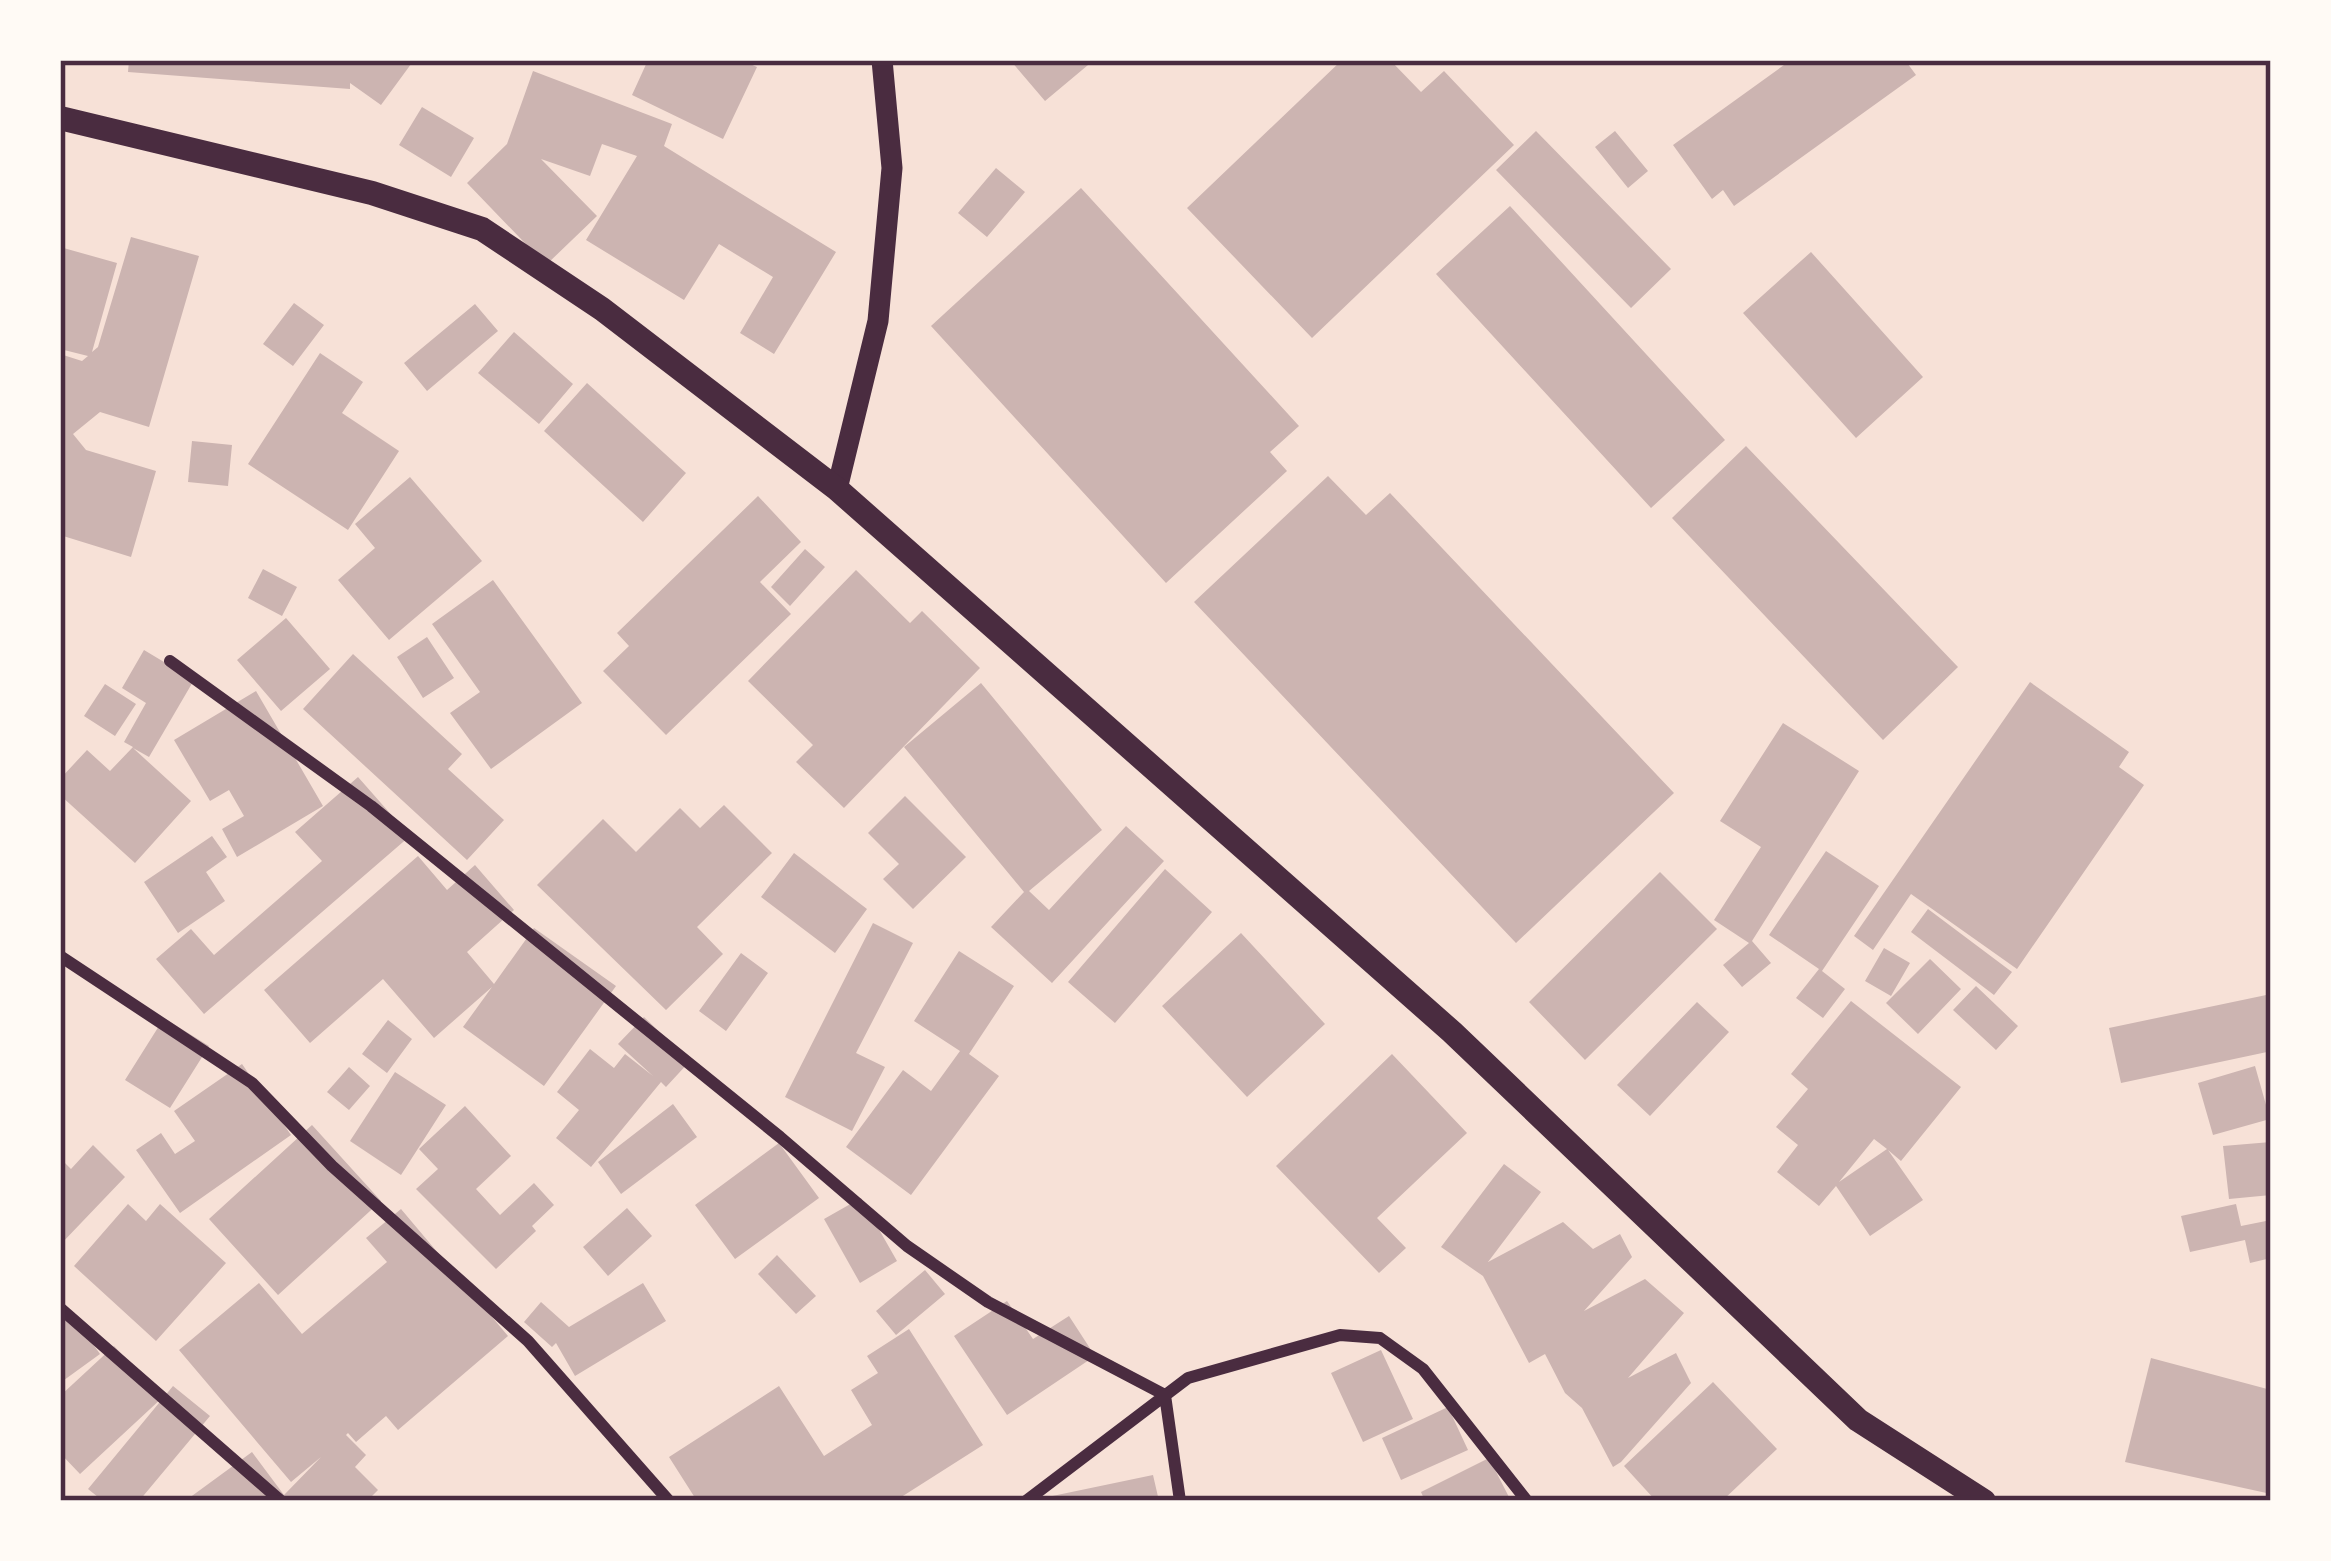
<svg xmlns="http://www.w3.org/2000/svg" width="2331" height="1561" font-family="'Titillium Web',sans-serif">
	<rect width="100%" height="100%" fill="#f7e1d7"/>
	<path fill="#ccb4b1" fill-rule="evenodd" d="M129 60H414L381 105 350 83V89L128 72Z
		M648 60H741L757 67 723 139 632 95Z
		M1010 60H1094L1045 101Z
		M1342 60H1390L1421 92 1444 71 1514 145 1312 338 1187 208Z
		M1791 60H1905L1916 75 1734 206 1723 190 1712 199 1673 145Z
		M533 71 672 124 664 146 836 252 774 354 740 333 773 277 719 244 684 300 586 240 637 156 602 144 590 176 541 159 597 216 546 265 467 183 507 144Z
		M422 107 474 138 451 177 399 145Z
		M1536 131 1671 269 1631 308 1496 170Z
		M1615 131 1648 171 1628 188 1595 147Z
		M996 168 1025 192 987 237 958 213Z
		M1081 188 1299 426 1270 452 1287 471 1166 583 931 326Z
		M1510 206 1725 440 1651 508 1436 274Z
		M131 237 199 256 149 427 100 412 73 434 86 450 156 471 131 557 60 535V354L82 361 88 356 60 349V247L117 263 92 352 98 347Z
		M1811 252 1923 377 1856 438 1743 313Z
		M294 303 324 325 293 366 263 344Z
		M475 304 498 331 427 391 404 363Z
		M514 332 573 384 539 424 478 373Z
		M320 353 363 382 342 413 399 451 348 530 248 464Z
		M587 383 686 473 643 522 544 431Z
		M192 441 232 445 228 486 188 482Z
		M1746 446 1958 667 1883 740 1672 518Z
		M1328 476 1366 515 1390 493 1674 793 1516 943 1194 602Z
		M410 477 482 561 389 640 338 580 375 548 355 524Z
		M758 496 801 542 760 582 791 614 666 735 603 671 629 646 617 633Z
		M805 549 825 567 790 606 771 587Z
		M263 569 297 587 282 616 248 598Z
		M856 570 910 623 922 611 980 668 844 808 796 762 813 745 748 681Z
		M493 580 582 703 491 769 450 713 480 692 432 624Z
		M286 618 330 669 281 711 237 660Z
		M427 637 454 678 423 698 397 657Z
		M144 650 194 680 149 757 133 748 191 801 135 863 60 795V779L87 750 110 771 133 747 124 742 146 703 122 688Z
		M353 654 462 754 448 769 504 820 467 860 303 709Z
		M2030 682 2129 752 2119 767 2144 785 2017 969 1911 894 1873 950 1854 936Z
		M981 683 1102 830 1029 891 1049 910 1126 826 1164 861 1052 983 991 927 1024 892 904 747Z
		M105 684 136 704 115 736 84 716Z
		M256 691 323 806 237 857 222 829 244 816 229 790 210 801 174 740Z
		M1783 723 1859 771 1752 941 1771 963 1742 987 1723 965 1749 943 1714 920 1761 847 1720 821Z
		M358 777 410 836 204 1014 156 959 191 929 214 955 322 861 295 832Z
		M905 796 966 857 913 909 883 879 899 864 868 833Z
		M724 805 772 853 697 927 723 954 666 1010 537 885 603 819 636 852 680 808 700 828Z
		M212 836 227 857 206 872 225 901 178 933 144 882Z
		M1826 851 1879 886 1822 971 1845 989 1823 1018 1796 998 1819 969 1769 935Z
		M794 853 867 909 835 953 761 897Z
		M418 856 447 890 475 865 514 910 467 952 494 984 534 928 616 986 544 1086 463 1027 492 987 434 1038 383 979 310 1043 264 990Z
		M1165 869 1212 912 1115 1023 1068 982Z
		M1660 872 1717 929 1585 1060 1529 1002Z
		M1928 909 2012 972 1994 995 1911 932Z
		M873 923 913 943 856 1053 885 1067 852 1131 785 1097Z
		M1241 933 1325 1024 1247 1097 1162 1006Z
		M1884 948 1910 963 1891 996 1865 981Z
		M959 951 1014 986 969 1054 999 1076 911 1195 846 1147 903 1070 931 1091 960 1051 914 1021Z
		M741 953 768 973 726 1031 699 1011Z
		M1930 959 1961 989 1918 1034 1886 1003Z
		M1976 986 2018 1026 1996 1050 1953 1010Z
		M2271 994V1062L2267 1052 2121 1083 2109 1028Z
		M1851 1001 1961 1087 1901 1161 1888 1150 1923 1200 1870 1236 1836 1186 1819 1206 1777 1172 1798 1145 1776 1127 1808 1089 1791 1074ZM1874 1139 1887 1149 1839 1182Z
		M1697 1002 1729 1032 1650 1116 1617 1085Z
		M644 1017 690 1061 666 1087 661 1082 591 1167 556 1138 579 1110 557 1092 590 1049 614 1068 625 1054 653 1076 618 1044Z
		M164 1018 209 1046 170 1108 125 1080Z
		M388 1020 412 1039 387 1073 362 1054Z
		M1392 1054 1467 1133 1377 1218 1406 1248 1379 1273 1276 1166Z
		M242 1064 291 1135 180 1213 136 1150 161 1133 175 1154 195 1141 174 1111Z
		M2255 1066 2270 1119 2213 1135 2198 1083Z
		M349 1067 370 1086 349 1110 327 1092Z
		M395 1072 446 1105 401 1175 350 1141Z
		M673 1104 697 1137 621 1194 598 1162Z
		M465 1106 511 1156 476 1189 500 1215 534 1183 554 1205 532 1226 536 1231 496 1269 416 1189 438 1169 419 1149Z
		M312 1125 381 1201 278 1295 209 1219Z
		M2271 1142V1195L2229 1199 2223 1146Z
		M779 1143 819 1198 735 1259 695 1205Z
		M93 1145 125 1177 60 1245V1158L71 1169Z
		M1504 1164 1541 1192 1488 1262 1563 1222 1593 1249 1620 1234 1632 1257 1584 1311 1645 1279 1684 1313 1628 1378 1676 1353 1691 1383 1621 1462 1613 1467 1582 1408 1565 1393 1545 1354 1529 1363 1483 1276 1441 1247Z
		M861 1198 897 1261 860 1283 824 1219Z
		M128 1204 146 1221 160 1204 226 1263 156 1341 74 1266Z
		M2236 1204 2241 1226 2271 1220V1258L2250 1263 2245 1240 2190 1252 2181 1216Z
		M627 1208 652 1236 608 1276 583 1247Z
		M401 1209 508 1336 398 1430 386 1416 356 1442 348 1433 346 1435 366 1455 355 1467 378 1490 367 1501H185L252 1452 284 1495 321 1457 291 1482 179 1350 259 1283 302 1334 387 1262 366 1238Z
		M777 1255 816 1296 796 1314 758 1274Z
		M925 1270 945 1294 896 1335 876 1311Z
		M643 1283 666 1321 575 1376 556 1343 552 1347 524 1322 541 1302 569 1327Z
		M1007 1301 1033 1339 1069 1316 1095 1356 1007 1415 954 1336Z
		M72 1315 100 1354 60 1383V1323Z
		M909 1329 983 1445 895 1501H697L669 1457 779 1386 824 1456 872 1425 851 1390 878 1373 867 1356Z
		M114 1346 163 1397 80 1474 60 1453V1396Z
		M1381 1350 1413 1419 1363 1442 1331 1373Z
		M2151 1358 2271 1390V1494L2125 1462Z
		M1713 1382 1777 1449 1722 1501H1656L1624 1466Z
		M173 1386 210 1416 139 1501H103L88 1489Z
		M1448 1407 1468 1450 1401 1480 1382 1438Z
		M1489 1458 1511 1501H1425L1421 1492Z
		M1153 1475 1159 1501H1038V1499Z"/>
	<g fill="none" stroke-linecap="round" stroke-linejoin="round">
		<path stroke="#4a2c40" stroke-width="12" d="M170 661 371 806 780 1137 907 1246 988 1302 1165 1395 1180 1501
			M60 956 252 1083 332 1166 528 1341 669 1501
			M60 1308 281 1501
			M1026 1501 1188 1378 1340 1335 1380 1338 1423 1369 1527 1501"/>
		<path stroke="#4a2c40" stroke-width="21" d="M837 489 878 321 892 168 882 60"/>
		<path stroke="#4a2c40" stroke-width="24" d="M60 118 372 193 482 229 602 309 837 489 1452 1032 1858 1420 1984 1501"/>
	</g>
	<rect width="2331" height="1561" fill="none" stroke="#fffaf5" stroke-width="126"/>
	<rect x="63" y="63" width="2205" height="1435" fill="none" stroke="#4a2c40" stroke-width="4.5"/>
</svg>
